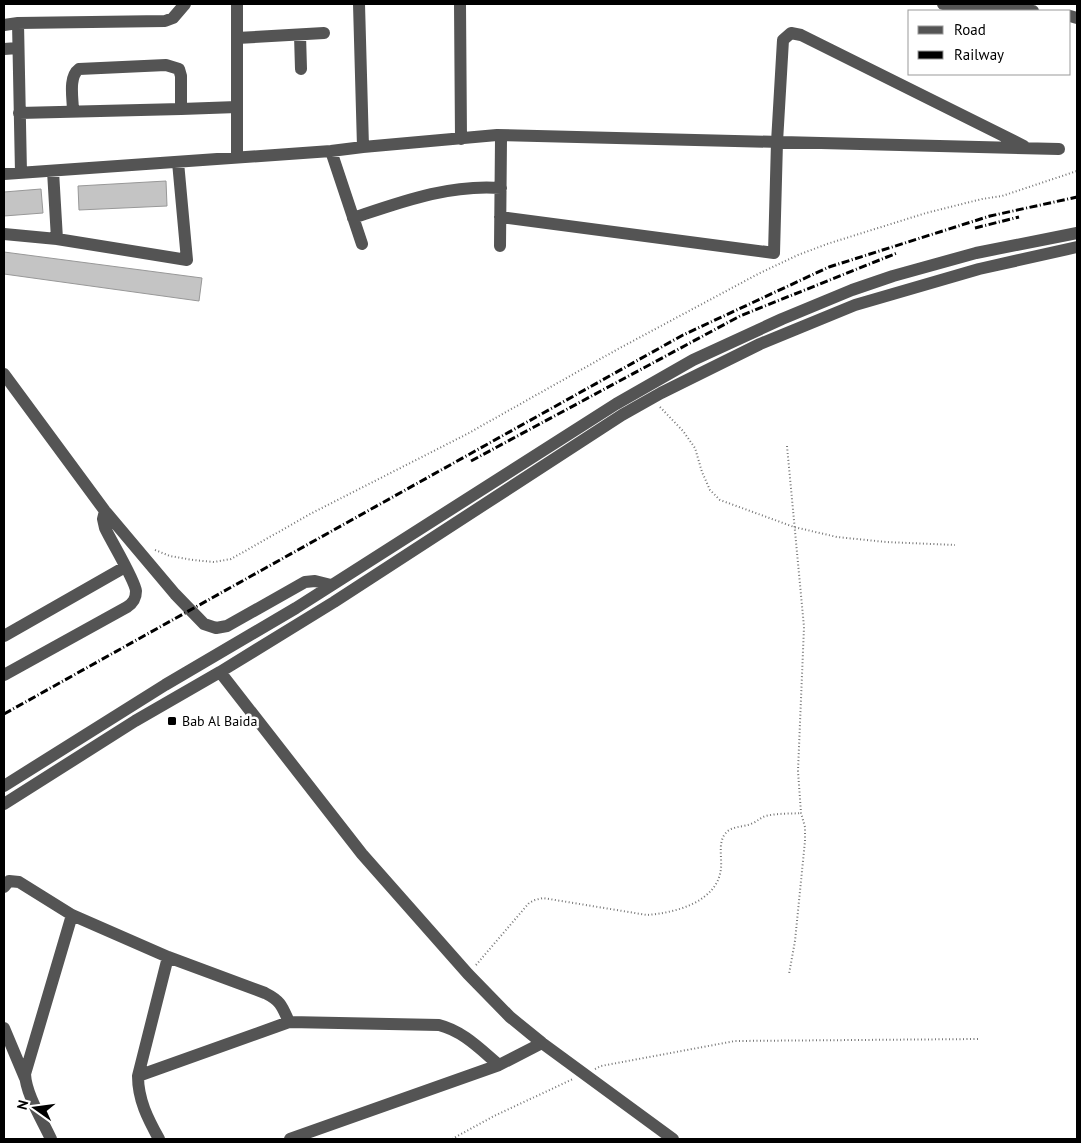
<svg xmlns="http://www.w3.org/2000/svg" width="1081" height="1143" font-family="'PT Sans',sans-serif">
	<rect width="100%" height="100%" fill="#fff"/>
	<path fill="#c4c4c4" stroke="#989898" d="M166 181 167 206 79 210 78 186Z
		M41 189 43 213 4 216V192Z
		M4 252 202 278 199 301 4 274Z"/>
	<g fill="none" stroke-linecap="round" stroke-linejoin="round">
		<path stroke="#767676" stroke-width="2" stroke-dasharray="1 2.5" stroke-linecap="butt" d="M660 407 683 431 695 448 702 472 710 490 720 500 794 527 837 537 886 542 955 545
			M787 446 804 627 798 771 801 813 805 827V841L795 941 789 974
			M155 550 170 556 193 560 214 562 231 559 312 513 467 434 618 349 758 274 798 255 827 244 926 213 982 199 1002 196 1077 171
			M476 965 529 903 535 900 543 898 647 915C675 913 718 902 721 868 722 858 718 843 725 834 732 825 743 828 753 823 758 821 761 817 766 816 777 813 790 814 801 813
			M595 1069 601 1066 735 1041 979 1039
			M452 1139 494 1116 573 1079"/>
		<path stroke="#545454" stroke-width="12" d="M237 4V157
			M359 4 363 147
			M460 4 461 139
			M943 4 956 7 1033 11
			M1070 16 1077 18
			M18 23 21 173
			M4 25 18 23 165 21 173 18 185 4
			M300 35 301 69
			M237 38 324 33
			M4 49 18 48
			M181 109 237 107
			M19 113 181 109V76L179 69 166 65 79 69C68 77 73 99 73 111
			M331 151 362 244
			M53 171 57 239
			M4 174 331 151 363 147 497 135 1059 149
			M500 217 774 253 777 142 783 40 791 33 801 35 1024 146
			M353 218C401 202 449 184 501 188
			M4 234 57 239 187 260 178 162
			M500 246 501 139 500 136
			M4 374 105 511 175 594 204 624 216 628 227 626 305 582 315 581 331 585
			M4 636 125 567
			M220 672 362 854 468 974 510 1017 542 1043 673 1139
			M4 675 127 607C133 603 136 599 136 591 135 580 111 541 105 528L103 519 105 511
			M4 786 165 685 296 608 616 404 693 360 782 319 852 290 893 276 976 253 1077 233
			M4 804 135 721 220 672 334 602 622 415 661 393 760 344 855 305 979 269 1077 247
			M4 887 9 881 19 882 72 915 168 957 265 993C281 1001 282 1006 289 1022
			M4 1028 25 1078
			M138 1076 289 1022 439 1025C463 1031 480 1049 499 1065
			M51 1139C43 1121 26 1095 25 1074L72 915
			M159 1139C148 1119 138 1100 138 1076L168 957
			M290 1139 499 1065 542 1043"/>
		<path stroke="#000" stroke-width="3" stroke-dasharray="8 2.5 1 2.5" stroke-linecap="butt" d="M975 228 1019 217
			M471 461 740 316 897 253
			M4 714 683 335 829 267 990 216 1077 197"/>
	</g>
	<rect fill="#000" stroke="#fff" stroke-width="2" x="167" y="716" width="10" height="10" rx="2.5"/>
	<g text-anchor="middle" stroke-width="5" stroke-linejoin="round" paint-order="stroke">
		<g font-size="14" fill="#000" stroke="#fff" text-anchor="start">
			<text x="182" y="726">Bab Al Baida</text>
		</g>
	</g>
	<rect width="1081" height="1143" fill="none" stroke="#000000" stroke-width="10"/>
	<rect x="908" y="10" width="162" height="65" fill="#ffffff" stroke="#999999"/>
	<rect x="918" y="26" width="25" height="8" fill="#545454" stroke="#999999"/>
	<text x="954" y="35" font-size="15" fill="#000000">Road</text>
	<rect x="918" y="51" width="25" height="8" fill="#000000" stroke="#999999"/>
	<text x="954" y="60" font-size="15" fill="#000000">Railway</text>
	<g transform="translate(35 1108) rotate(284)" stroke="#ffffff" stroke-width="4" paint-order="stroke">
	<path d="M0-4L9 19L0 12L-9 19Z" fill="#000000"/>
	<text y="-8" font-size="14" font-weight="bold" text-anchor="middle" fill="#000000">N</text>
	</g>
</svg>
